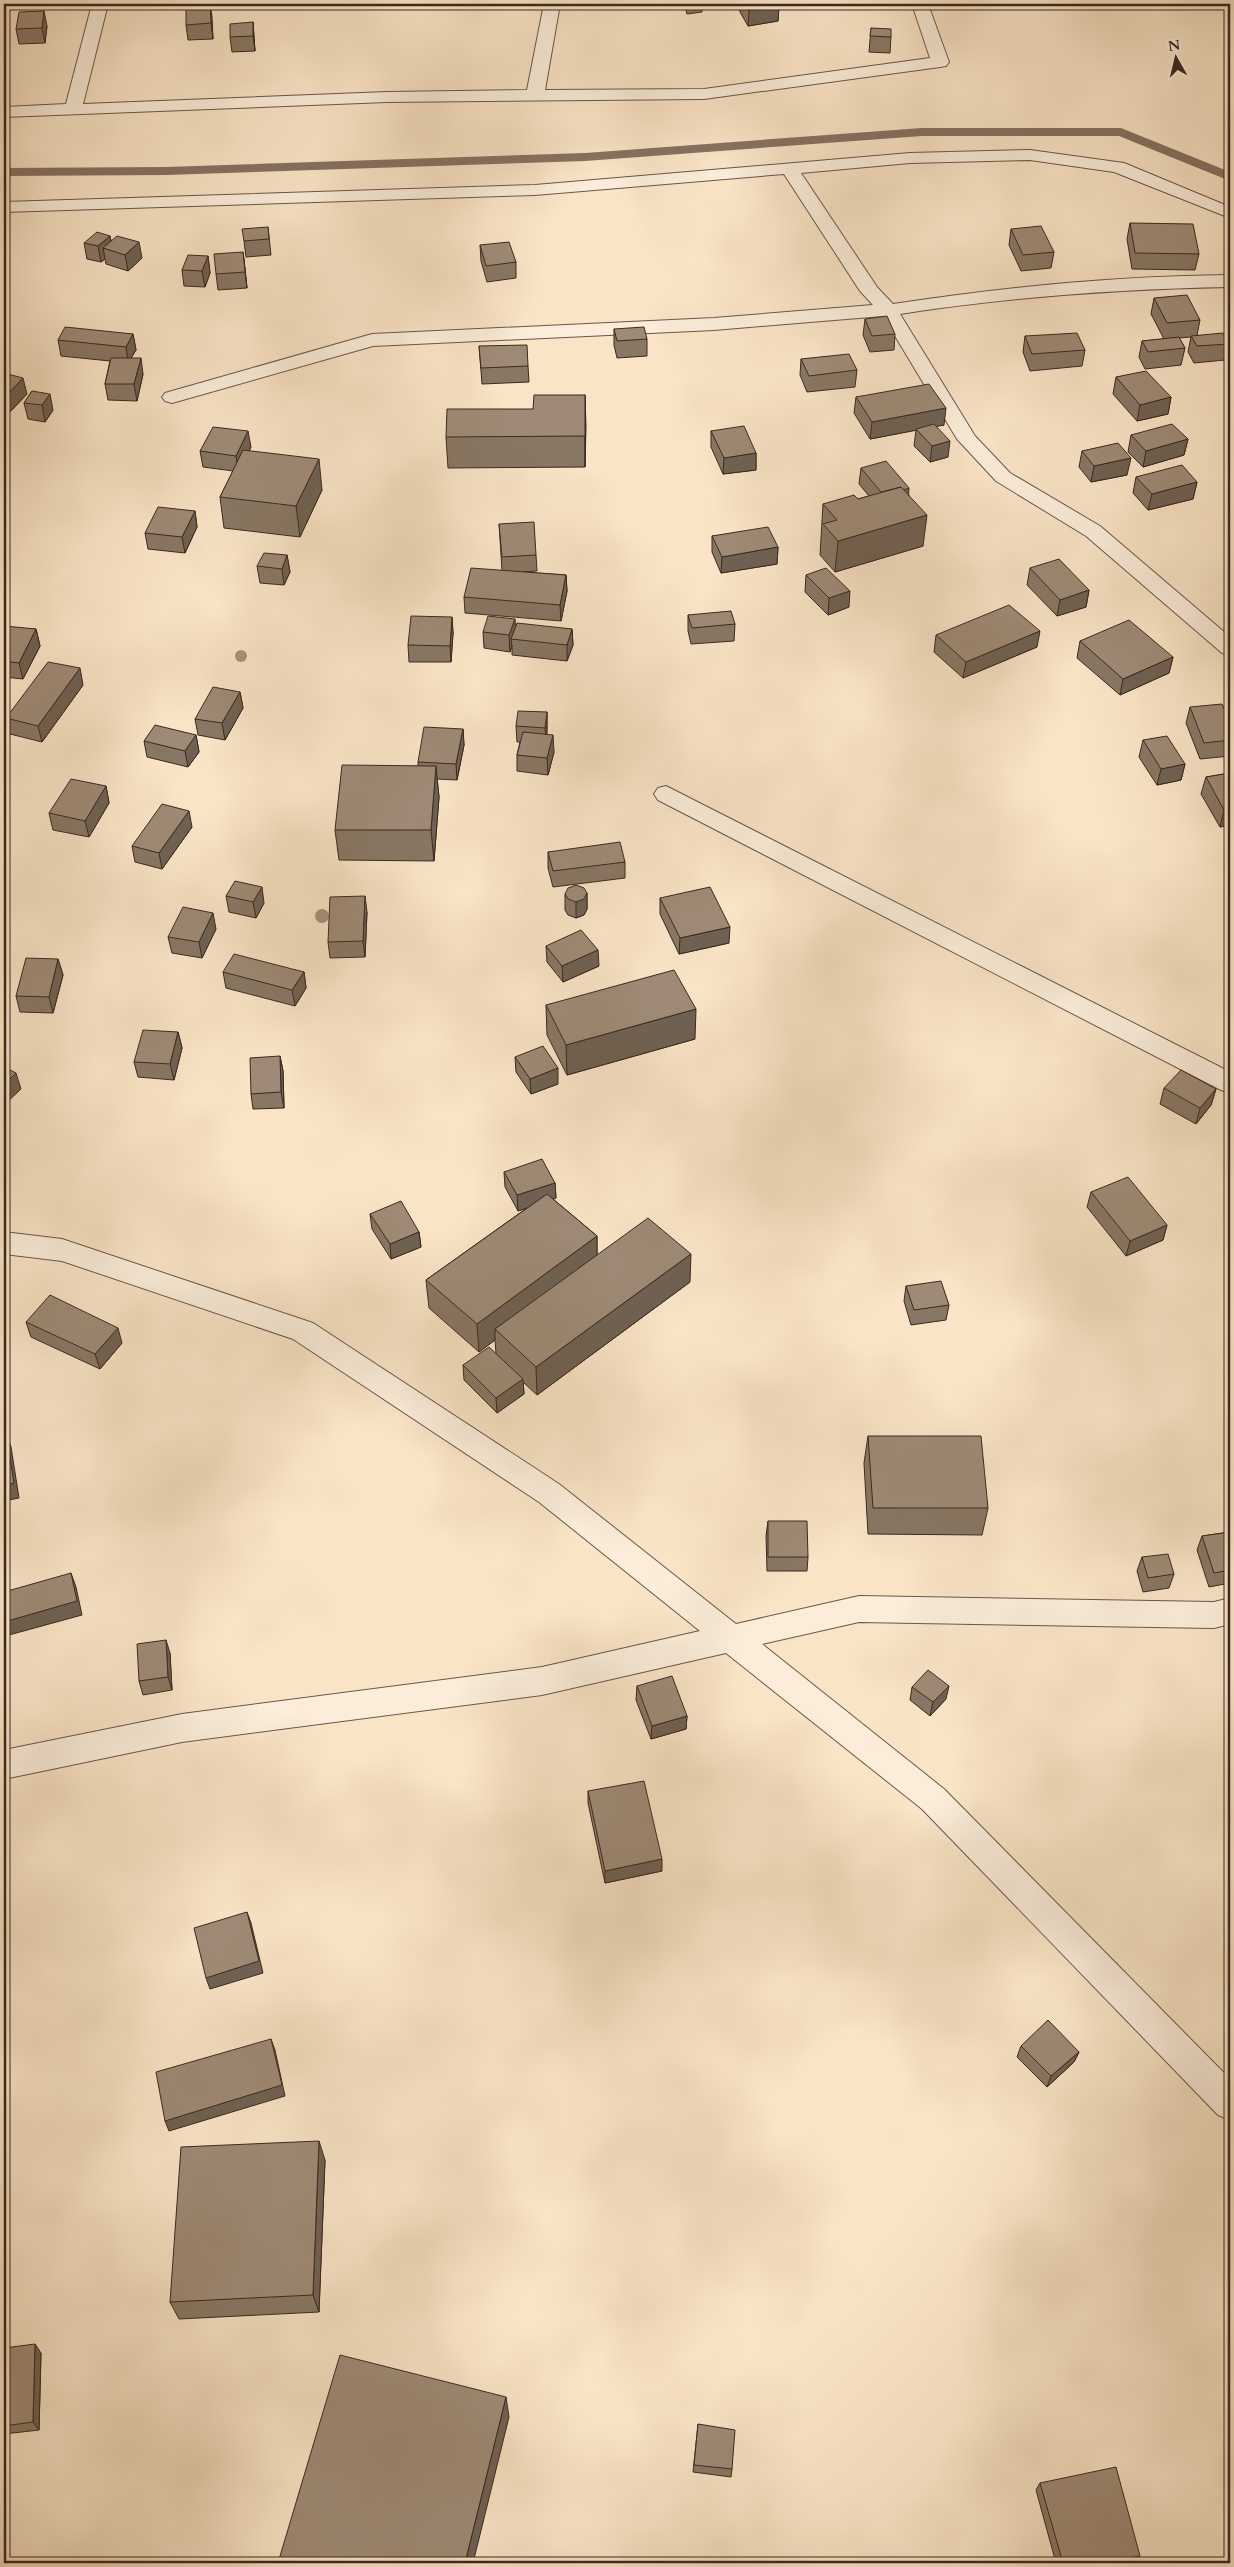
<svg xmlns="http://www.w3.org/2000/svg" width="1234" height="2567" font-family="Cardo,serif">
	<rect width="100%" height="100%" fill="#f9e4c6"/>
	<filter id="stains"><feTurbulence type="fractalNoise" baseFrequency=".004" numOctaves="4"/><feColorMatrix values="0 0 0 0 .2 0 0 0 0 .09 0 0 0 0 .02 0 0 0 .5 -.17"/></filter>
	<radialGradient id="worn" r=".72"><stop offset=".6" stop-color="#630" stop-opacity="0"/><stop offset="1" stop-color="#630" stop-opacity=".3"/></radialGradient>
	<g fill="none" stroke-linecap="round" stroke-linejoin="round">
		<path fill="#867262" fill-rule="evenodd" d="M922 128H1121L1230 172V181L1119 136H922L585 161 166 175 4 176V168L166 167 585 153Z"/>
		<g stroke="#6a574a" stroke-width="2">
			<path id="street" d="M92 4H108L83 104 387 92 527 90 544 4H560L545 90 704 89 930 58 912 4H928L949 62 946 66 940 67 704 99 387 102 4 117V107L66 104Z
				M1030 150 1124 163 1230 207V218L1114 172 1030 160 910 163 801 173 877 287 893 304C1004 287 1117 276 1230 275V287C1119 289 1010 297 900 314L975 436 1010 473 1100 526 1230 637V655L1222 653 1086 536 996 481 957 439 883 316 714 330 373 346 172 403 165 401 162 397 165 393 372 334 714 318 873 305 860 291 784 174 535 195 4 212V202L535 185 910 153Z
				M666 786 1230 1072V1093L1221 1090 658 800 654 794 658 788Z
				M4 1232 62 1239 313 1323 559 1484 736 1624 859 1596 1214 1602 1230 1598V1624L1214 1628 859 1622 762 1644 944 1789 1230 2079V2120L1218 2115 922 1809 726 1653 542 1695 182 1742 4 1779V1750L182 1714 542 1667 700 1631 539 1502 293 1339 62 1261 4 1254Z"/>
		</g>
		<use href="#street" fill="#fbedda" fill-rule="evenodd"/>
	</g>
	<g fill="#a6927d">
		<circle cx="241" cy="656" r="6"/>
		<circle cx="322" cy="916" r="7"/>
	</g>
	<path fill="#887765" stroke="#3b2820" d="M210 4 213 39 188 40 186 25Z
		M684 4H702V12L687 14Z
		M707 4H736V6L709 8Z
		M740 4H778L779 6 778 21 748 26 740 12Z
		M253 22 255 51 232 52 230 37Z
		M47 26 45 43 19 44 16 29Z
		M871 28 891 37 890 53 869 52Z
		M1130 223 1199 254 1195 270 1132 269 1127 239Z
		M268 227 271 255 246 257 244 241Z
		M1011 229 1054 252 1051 268 1021 271 1009 245Z
		M110 236 111 241 142 258 128 271 106 264 105 259 101 262 87 259 84 243Z
		M480 245 516 262V278L487 282 481 261Z
		M243 252 247 288 218 290 216 274Z
		M208 256 210 273 205 287 184 286 182 270Z
		M1154 298 1200 320 1197 335 1229 344 1225 360 1194 363 1188 352 1191 337 1179 338 1185 348 1181 365 1145 369 1139 357 1142 341 1164 339 1151 314Z
		M865 319 895 334 894 350 870 352 863 335Z
		M614 329 647 339V356L617 358 614 345Z
		M133 334 136 350 131 358 143 374 137 401 108 400 105 384 110 361 61 356 58 340Z
		M1025 336 1085 350 1082 366 1030 371 1023 352Z
		M479 346 528 366 529 382 482 384Z
		M801 359 857 370 855 387 807 392 800 375Z
		M4 373 27 394 7 415 4 414Z
		M1116 377 1171 397 1168 414 1137 421 1113 394Z
		M32 391 53 410 45 422 28 419 24 403Z
		M585 395V467L448 468 446 437 533 409Z
		M856 397 944 425 936 426 948 457 930 462 914 446 916 430 870 439 854 413Z
		M711 431 756 453V470L723 474 711 447Z
		M1131 435 1188 439 1184 455 1143 467 1128 452Z
		M251 447 249 451 322 490 300 537 224 528 220 497 233 471 203 467 200 451Z
		M1082 451 1127 475 1091 482 1079 467Z
		M861 468 909 495 923 546 835 572 820 555 823 504 858 499 869 496 859 484Z
		M1136 477 1197 482 1193 499 1148 510 1133 493Z
		M195 511 197 527 185 553 148 549 145 533Z
		M499 524 536 555 537 571 522 572 566 575 567 591 561 621 465 613 464 597 502 570Z
		M712 536 778 547 777 564 721 573 712 552Z
		M287 555 290 572 284 585 260 583 257 566Z
		M1030 568 1089 590 1086 607 1057 616 1027 585Z
		M806 575 849 607 828 615 805 592Z
		M688 615 735 624 734 641 691 644 688 631Z
		M452 617 453 633 451 662H409L408 645Z
		M4 628 36 629 40 646 23 679 4 677Z
		M515 628 572 629 573 645 567 661 512 655V646L510 652 484 648 483 632Z
		M936 635 1037 647 963 678 934 652Z
		M1080 641 1173 657 1169 673 1120 695 1077 658Z
		M83 685 42 742 10 734 6 718Z
		M240 692 243 708 225 740 198 735 195 719Z
		M1190 707 1230 740V756L1200 759 1186 723Z
		M547 712V735L554 752 548 775 517 771V755L520 742H517L516 726Z
		M463 729 464 745 457 780 437 779 439 797 434 861 339 860 335 830 418 766V762Z
		M196 735 199 752 188 767 147 757 144 741Z
		M1143 740 1185 764 1181 780 1157 785 1139 757Z
		M1230 773V825L1220 827 1201 794 1206 777Z
		M106 786 109 803 89 837 53 830 49 813Z
		M192 827 162 869 135 862 132 846Z
		M548 852 625 862V878L553 887 548 868Z
		M587 893V909L584 915 576 918 568 915 565 910V894Z
		M226 896 264 903 256 918 229 912Z
		M660 898 729 943 679 954 660 914Z
		M367 912 365 957 330 958 328 942Z
		M216 929 202 958 172 953 168 937Z
		M546 946 599 966 563 982 547 962Z
		M58 959 63 975 53 1013 20 1012 16 996Z
		M223 972H304L306 988 295 1006 226 988Z
		M546 1005 695 1039 567 1075 547 1035Z
		M178 1032 182 1048 174 1080 138 1077 134 1062Z
		M280 1056 283 1071 284 1108 253 1109 251 1094Z
		M515 1057 558 1084 531 1094 516 1072Z
		M1164 1088 1216 1089 1211 1105 1196 1124 1160 1104Z
		M504 1172 555 1183 556 1198 553 1199 597 1236V1255L690 1282 537 1395 523 1382 524 1394 497 1413 464 1380 463 1365 496 1354 495 1340 479 1352 429 1308 426 1280 527 1208 518 1211 505 1187Z
		M1091 1192 1167 1225 1163 1240 1126 1256 1087 1207Z
		M370 1214 419 1232 421 1247 391 1259 372 1229Z
		M906 1286 949 1305 946 1320 911 1325 904 1301Z
		M26 1322 122 1343 100 1369 31 1337Z
		M868 1436 988 1508 982 1535 868 1534 864 1463Z
		M768 1521 808 1557 807 1571H767L766 1536Z
		M1230 1532V1583L1209 1587 1197 1550 1202 1536Z
		M1142 1557 1174 1574 1169 1588 1143 1592 1137 1571Z
		M170 1653 172 1690 143 1695 139 1681Z
		M637 1686 687 1716 686 1729 651 1739 636 1700Z
		M912 1687 946 1699 930 1716 910 1700Z
		M588 1791 662 1871 605 1883 588 1803Z
		M1021 2046 1079 2052 1074 2062 1047 2087 1017 2057Z
		M325 2160 319 2312 179 2319 170 2302Z
		M4 2348 41 2353 39 2430 4 2434Z
		M698 2424 732 2469 731 2477 693 2472Z
		M1040 2483 1140 2556 1134 2562 1129 2563H1056L1036 2490Z"/>
	<path fill="#6f6153" stroke="#3b2820" d="M210 4 212 16 213 39 211 23Z
		M779 6 778 21 748 26 749 10Z
		M44 11 47 26 45 43 42 28Z
		M253 22 254 38 255 51 253 36Z
		M110 236 113 251 103 248 105 259 101 262 98 246Z
		M139 242 142 258 128 271 125 255Z
		M243 252 245 268 247 288 245 272Z
		M208 256 210 273 205 287 202 271Z
		M133 334 136 350 128 363 126 347Z
		M141 358 143 374 137 401 134 384Z
		M23 378 27 394 7 415 4 398Z
		M50 394 53 410 45 422 42 405Z
		M585 395 586 426 585 467Z
		M1171 397 1168 414 1137 421 1140 405Z
		M946 408 944 425 870 439 872 422Z
		M248 431 251 447 238 472 236 456Z
		M1188 439 1184 455 1143 467 1146 451Z
		M950 441 948 457 930 462 932 446Z
		M756 453V470L723 474 724 458Z
		M1131 458 1127 475 1091 482 1094 466Z
		M319 459 322 490 300 537 296 506Z
		M1197 482 1193 499 1148 510 1152 494Z
		M909 488 908 505 884 495Z
		M195 511 197 527 185 553 182 537Z
		M927 515 923 546 835 572 838 541Z
		M778 547 777 564 721 573 722 557Z
		M287 555 290 572 284 585 282 569Z
		M566 575 567 591 561 621 560 605Z
		M1089 590 1086 607 1057 616 1060 600Z
		M850 591 849 607 828 615 829 598Z
		M452 617 453 633 451 662 450 646Z
		M515 619 516 635 511 639 512 646 510 652 509 635Z
		M36 629 40 646 23 679 19 663Z
		M572 629 573 645 567 661V645Z
		M1040 631 1037 647 963 678 966 662Z
		M1173 657 1169 673 1120 695 1123 679Z
		M80 668 83 685 42 742 38 726Z
		M240 692 243 708 225 740 222 723Z
		M547 712V728L546 744 545 728Z
		M463 729 464 745 457 780 456 764Z
		M196 735 199 752 188 767 185 751Z
		M553 735 554 752 548 775 547 758Z
		M1185 764 1181 780 1157 785 1161 769Z
		M436 766 439 797 434 861 431 830Z
		M106 786 109 803 89 837 85 821Z
		M1230 809V825L1220 827 1224 810Z
		M189 811 192 827 162 869 159 853Z
		M262 887 264 903 256 918 253 902Z
		M587 893V909L584 915 576 918V902Z
		M365 896 367 912 365 957 363 941Z
		M213 913 216 929 202 958 199 942Z
		M730 927 729 943 679 954 680 938Z
		M598 950 599 966 563 982 562 966Z
		M58 959 63 975 53 1013 49 997Z
		M304 972 306 988 295 1006 292 990Z
		M696 1009 695 1039 567 1075 566 1045Z
		M178 1032 182 1048 174 1080 170 1064Z
		M280 1056 283 1071 284 1108 281 1092Z
		M558 1068V1084L531 1094 530 1079Z
		M16 1073 21 1089 4 1105V1085Z
		M1216 1089 1211 1105 1196 1124 1200 1108Z
		M555 1183 556 1198 518 1211 517 1195Z
		M1167 1225 1163 1240 1126 1256 1130 1241Z
		M419 1232 421 1247 391 1259 390 1244Z
		M597 1236V1265L495 1329V1340L479 1352 477 1324Z
		M691 1254 690 1282 537 1395 536 1367Z
		M118 1328 122 1343 100 1369 95 1354Z
		M523 1379 524 1394 497 1413 496 1398Z
		M6 1433 11 1447 19 1498 4 1501Z
		M71 1573 76 1587 82 1615 9 1635 4 1622Z
		M166 1640 170 1653 172 1690 168 1677Z
		M949 1686 946 1699 930 1716 933 1702Z
		M687 1716 686 1729 651 1739 652 1726Z
		M662 1859V1871L605 1883V1871Z
		M247 1912 251 1923 263 1973 210 1989 206 1978Z
		M271 2039 275 2050 285 2096 169 2131 165 2121Z
		M1079 2052 1074 2062 1047 2087 1051 2076Z
		M319 2141 325 2160 319 2312 313 2295Z
		M35 2344 41 2353 39 2430 33 2422Z
		M506 2397 509 2417 473 2563H465Z"/>
	<path fill="#9e8a76" stroke="#3b2820" d="M186 4H210L211 23 186 25Z
		M745 4H778L779 6 749 10Z
		M44 11 42 28 16 29 19 12Z
		M253 22V36L230 37V24Z
		M871 28 891 29V37L870 36Z
		M1130 223 1193 224 1199 254 1135 253Z
		M1041 226 1054 252 1023 255 1011 229Z
		M268 227 269 239 244 241 242 229Z
		M97 232 110 236 98 246 84 243Z
		M117 236 139 242 125 255 103 248Z
		M509 242 516 262 486 266 480 245Z
		M243 252 245 272 216 274 214 254Z
		M188 255 208 256 202 271 182 270Z
		M1187 295 1200 320 1167 323 1154 298Z
		M887 316 895 334 872 336 865 319Z
		M65 327 133 334 126 347 58 340Z
		M644 327 647 339 617 341 614 329Z
		M1077 333 1085 350 1032 354 1025 336Z
		M1223 333 1229 344 1197 346 1191 336Z
		M1179 337 1185 348 1148 352 1142 341Z
		M527 345 528 366 481 368 479 346Z
		M849 354 857 370 809 376 801 359Z
		M111 358H141L134 384H105Z
		M1146 371 1171 397 1140 405 1116 377Z
		M4 373 23 378 4 398Z
		M929 384 946 408 872 422 856 397Z
		M32 391 50 394 42 405 24 403Z
		M534 395H585V436L446 437 447 409H533Z
		M934 424 950 441 932 446 916 429Z
		M1172 424 1188 439 1146 451 1131 435Z
		M744 426 756 453 724 458 711 431Z
		M213 427 248 431 236 456 200 451Z
		M1118 443 1131 458 1094 466 1082 451Z
		M243 450 319 459 296 506 220 497Z
		M886 461 909 488 904 490 901 487 881 492 861 468Z
		M1182 465 1197 482 1152 494 1136 477Z
		M901 487 927 515 838 541 823 524 837 520 823 504 854 495 858 499Z
		M158 507 195 511 182 537 145 533Z
		M534 522 536 555 502 557 499 524Z
		M768 527 778 547 722 557 712 536Z
		M264 553 287 555 282 569 257 566Z
		M1059 559 1089 590 1060 600 1030 568Z
		M471 568 566 575 560 605 464 597Z
		M826 568 850 591 829 598 806 575Z
		M1009 605 1040 631 966 662 936 635Z
		M731 611 735 624 692 628 688 615Z
		M411 616 452 617 450 646 408 645Z
		M488 616 515 619 509 635 483 632Z
		M1129 620 1173 657 1123 679 1080 641Z
		M517 623 572 629 567 645 511 639Z
		M5 626 36 629 19 663 4 661V628Z
		M48 662 80 668 38 726 6 718Z
		M213 687 240 692 222 723 195 719Z
		M1222 704 1230 722V740L1204 743 1190 707Z
		M518 711 547 712 545 728 516 726Z
		M155 725 196 735 185 751 144 741Z
		M424 727 463 729 456 764 418 762Z
		M523 732 553 735 547 758 517 755Z
		M1167 736 1185 764 1161 769 1143 740Z
		M342 765 436 766 431 830H335Z
		M1230 773V809L1224 810 1206 777Z
		M71 779 106 786 85 821 49 813Z
		M162 804 189 811 159 853 132 846Z
		M620 842 625 862 553 871 548 852Z
		M235 881 262 887 253 902 226 896Z
		M576 885 584 888 587 893 584 899 576 902 568 899 565 894 568 888Z
		M710 887 730 927 680 938 660 898Z
		M365 896 363 941 328 942 330 897Z
		M183 907 213 913 199 942 168 937Z
		M581 930 598 950 562 966 546 946Z
		M234 954 304 972 292 990 223 972Z
		M26 958 58 959 49 997 16 996Z
		M674 970 696 1009 566 1045 546 1005Z
		M143 1030 178 1032 170 1064 134 1062Z
		M543 1046 558 1068 530 1079 515 1057Z
		M280 1056 281 1092 251 1094 250 1058Z
		M4 1067 16 1073 4 1085Z
		M1181 1070 1216 1089 1200 1108 1164 1088Z
		M542 1159 555 1183 517 1195 504 1172Z
		M1128 1177 1167 1225 1130 1241 1091 1192Z
		M547 1194 597 1236 477 1324 426 1280Z
		M401 1201 419 1232 390 1244 370 1214Z
		M648 1218 691 1254 536 1367 495 1329Z
		M941 1281 949 1305 914 1310 906 1286Z
		M50 1295 118 1328 95 1354 26 1322Z
		M489 1347 523 1379 496 1398 463 1365Z
		M4 1433H6L14 1483 4 1486Z
		M868 1436H981L988 1508H873Z
		M768 1521H807L808 1557H768Z
		M1230 1532V1570L1214 1573 1202 1536Z
		M1168 1554 1174 1574 1148 1578 1142 1557Z
		M71 1573 77 1601 4 1622V1592Z
		M166 1640 168 1677 139 1681 137 1644Z
		M928 1670 949 1686 933 1702 912 1687Z
		M672 1676 687 1716 652 1726 637 1686Z
		M644 1781 662 1859 605 1871 588 1791Z
		M247 1912 259 1961 206 1978 194 1928Z
		M1048 2020 1079 2052 1051 2076 1021 2046Z
		M271 2039 282 2085 165 2121 156 2072Z
		M319 2141 313 2295 170 2302 181 2147Z
		M35 2344 33 2422 4 2426V2348Z
		M340 2355 506 2397 465 2563H278Z
		M698 2424 735 2430 732 2469 694 2465Z
		M1116 2467 1140 2556 1104 2563H1063L1040 2483Z"/>
	<rect width="1234" height="2567" fill="none" stroke="#f9e4c6" stroke-width="20"/>
	<rect x="5" y="5" width="1224" height="2557" fill="none" stroke="#3b2820" stroke-width="2.5"/>
	<rect x="10" y="10" width="1214" height="2547" fill="none" stroke="#3b2820"/>
	<g transform="translate(1176 58) rotate(352)" stroke="#fbedda" stroke-width="4" paint-order="stroke">
	<path d="M0-4L9 19L0 12L-9 19Z" fill="#3b2820"/>
	<text y="-8" font-size="14" font-weight="bold" text-anchor="middle" fill="#3b2820">N</text>
	</g>
	<rect width="100%" height="100%" filter="url(#stains)"/>
	<rect width="100%" height="100%" fill="url(#worn)"/>
</svg>
